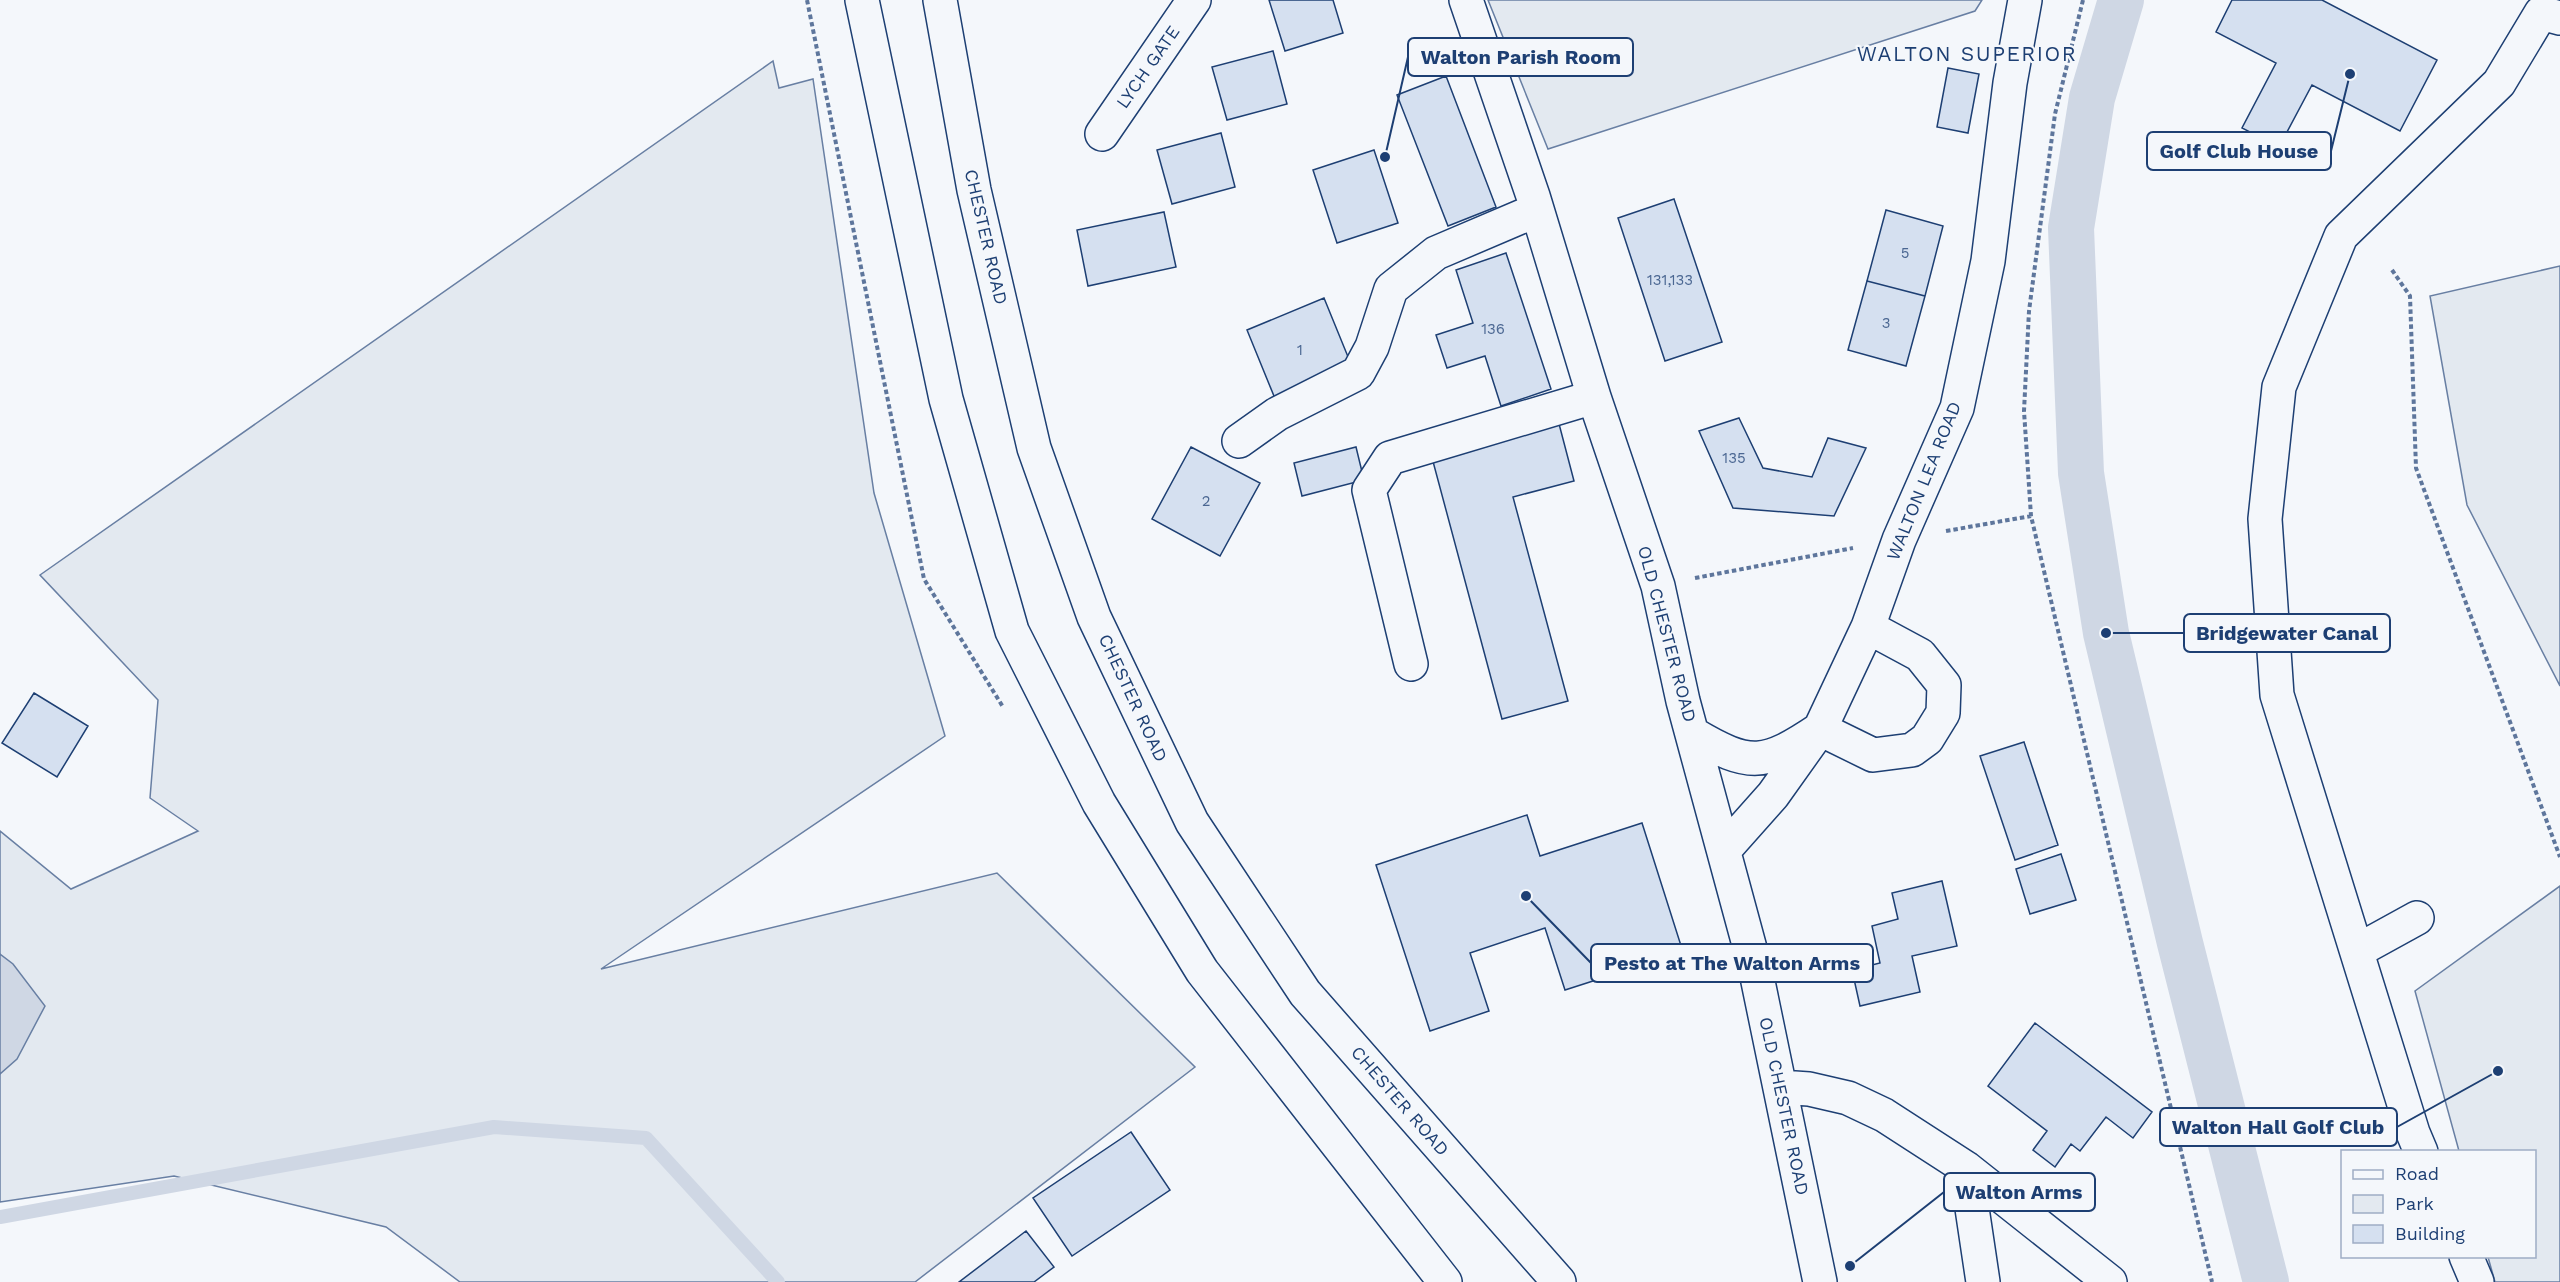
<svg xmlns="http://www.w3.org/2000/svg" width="2560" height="1282" font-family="'Work Sans',sans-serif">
	<rect width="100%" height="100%" fill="#f4f7fb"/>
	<path fill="#e3e9f0" stroke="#687fa3" stroke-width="1.5" d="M1488 0H1982L1975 11 1548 149Z
		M773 61 779 88 813 79 874 493 945 736 601 969 997 873 1195 1067 915 1282H460L386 1227 174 1176 0 1202V831L71 889 198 831 150 798 158 700 40 575Z
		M2560 266V686L2467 505 2430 296Z
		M2560 886V1282H2495L2488 1257 2534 1256V1152L2459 1151 2415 991Z"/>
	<path fill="#cfd7e4" stroke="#687fa3" stroke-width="1.5" d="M0 954 13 964 45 1006 17 1059 0 1074Z"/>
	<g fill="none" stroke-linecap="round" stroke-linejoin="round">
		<path stroke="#cfd7e4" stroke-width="14" d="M0 1217 494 1127 646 1138 778 1282"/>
		<path stroke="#cfd7e4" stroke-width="46" d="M2121 0 2092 98 2071 228 2081 473 2106 633 2180 943 2266 1282"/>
	</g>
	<path fill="#d5e0f0" stroke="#1d3f73" stroke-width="1.5" d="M1269 0H1333L1343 33 1285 51Z
		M2232 0H2322L2437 60 2400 131 2312 85 2279 147 2242 128 2276 63 2216 32Z
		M1273 51 1287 104 1227 120 1212 67Z
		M1948 68 1979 74 1968 133 1937 127Z
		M1446 76 1496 207 1448 226 1397 95Z
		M1221 133 1235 187 1172 204 1157 150Z
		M1374 150 1398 223 1337 243 1313 170Z
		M1674 199 1722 342 1665 361 1618 218Z
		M1886 210 1943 226 1925 296 1867 281Z
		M1164 212 1176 267 1088 286 1077 230Z
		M1506 253 1551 389 1501 406 1485 356 1447 368 1436 335 1473 323 1456 270Z
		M1867 281 1925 296 1906 366 1848 350Z
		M1324 298 1353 369 1276 401 1247 330Z
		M1739 418 1763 468 1812 477 1828 438 1866 448 1834 516 1733 508 1699 431Z
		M1558 420 1574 481 1513 497 1568 701 1502 719 1431 454Z
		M1191 447 1260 483 1220 556 1152 519Z
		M1356 447 1364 480 1302 496 1294 463Z
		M34 693 88 726 57 777 2 743Z
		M2024 742 2058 845 2015 860 1980 756Z
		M1527 815 1540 856 1642 823 1683 952 1565 990 1545 928 1470 953 1489 1011 1430 1031 1376 865Z
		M2061 854 2076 900 2030 914 2016 869Z
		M1942 881 1957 946 1912 956 1920 992 1860 1006 1852 970 1880 963 1872 926 1898 919 1892 893Z
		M2035 1023 2152 1112 2133 1138 2106 1117 2080 1151 2071 1144 2055 1167 2033 1150 2047 1131 1988 1086Z
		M1131 1132 1170 1190 1072 1256 1033 1198Z
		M1026 1231 1054 1267 1034 1282H959Z"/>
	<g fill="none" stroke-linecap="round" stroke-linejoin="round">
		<g stroke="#1d3f73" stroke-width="36">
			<path id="minor" d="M1466 0 1533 196 1594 397 1658 586 1683 701 1755 967 1820 1282
				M1102 134 1194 0
				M1239 441 1277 414 1358 373 1372 347 1391 289 1436 253 1537 210
				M1411 664 1369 490 1390 458 1594 397
				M1693 734C1750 768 1765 766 1820 729L1873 755 1912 750 1927 739 1943 713 1944 685 1920 655 1868 627
				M1725 849 1773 795 1820 729 1868 627 1899 540 1957 408 1988 261 2010 83 2025 0
				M2357 951 2417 918
				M1780 1087 1809 1089 1848 1098 1884 1115 1966 1168 2110 1282
				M2421 1152 2413 1133 2277 695 2265 519 2279 387 2341 236 2499 83 2541 13 2560 18
				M1966 1168 1983 1282
				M2466 1256 2477 1282"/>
		</g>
		<g stroke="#1d3f73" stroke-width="36">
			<path id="highway" d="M862 0 946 399 1012 631 1099 803 1202 971 1445 1282
				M940 0 974 190 1034 448 1094 617 1192 822 1305 993 1559 1282"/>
		</g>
		<path stroke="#5e769c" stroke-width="4" stroke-dasharray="4.5 3" stroke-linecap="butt" d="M807 0 924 579 1003 707
			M2083 0 2055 114 2029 311 2024 411 2031 516 2212 1282
			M2392 270 2410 296 2416 468 2560 857
			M1946 531 2031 516
			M1695 578 1853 548"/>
		<use href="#minor" stroke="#f4f7fb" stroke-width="33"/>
		<use href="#highway" stroke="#f4f7fb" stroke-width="33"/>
	</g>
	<g text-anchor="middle" stroke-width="4.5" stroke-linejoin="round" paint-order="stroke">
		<g font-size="15" fill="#4b6792">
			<text x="1905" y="258">5</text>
			<text x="1670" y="285">131,133</text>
			<text x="1886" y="328">3</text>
			<text x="1493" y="334">136</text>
			<text x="1300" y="355">1</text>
			<text x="1734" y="463">135</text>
			<text x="1206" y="506">2</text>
		</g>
		<g font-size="18" fill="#1d3f73" stroke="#f4f7fb">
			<text transform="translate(1148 67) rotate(-55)" y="6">LYCH GATE</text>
			<text transform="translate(986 237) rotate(77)" y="6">CHESTER ROAD</text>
			<text transform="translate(1924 481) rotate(-68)" y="6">WALTON LEA ROAD</text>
			<text transform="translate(1667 634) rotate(75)" y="6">OLD CHESTER ROAD</text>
			<text transform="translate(1133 698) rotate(65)" y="6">CHESTER ROAD</text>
			<text transform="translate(1400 1101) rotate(49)" y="6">CHESTER ROAD</text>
			<text transform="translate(1784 1106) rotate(78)" y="6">OLD CHESTER ROAD</text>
		</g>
		<g font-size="21" letter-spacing="1.5" fill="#1d3f73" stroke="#f4f7fb">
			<text x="1967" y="61">WALTON SUPERIOR</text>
		</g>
	</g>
	<path fill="none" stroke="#1d3f73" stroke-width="2" d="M1385 157L1408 57M2350 74L2331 151M2106 633L2184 633M1526 896L1591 963M2498 1071L2397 1127M1850 1266L1944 1192"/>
	<g fill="#1d3f73" stroke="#f4f7fb" stroke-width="2">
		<circle cx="1385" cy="157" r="6"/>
		<circle cx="2350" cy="74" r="6"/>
		<circle cx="2106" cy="633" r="6"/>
		<circle cx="1526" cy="896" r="6"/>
		<circle cx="2498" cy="1071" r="6"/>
		<circle cx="1850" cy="1266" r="6"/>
	</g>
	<g fill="#f4f7fb" stroke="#1d3f73" stroke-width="2">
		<rect x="1408" y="38" width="225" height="38" rx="6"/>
		<rect x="2147" y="132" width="184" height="38" rx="6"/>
		<rect x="2184" y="614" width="206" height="38" rx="6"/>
		<rect x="1591" y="944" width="282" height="38" rx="6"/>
		<rect x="2160" y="1108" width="237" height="38" rx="6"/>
		<rect x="1944" y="1173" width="151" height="38" rx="6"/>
	</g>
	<g font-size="20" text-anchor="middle" font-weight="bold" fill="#1d3f73">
		<text x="1521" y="64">Walton Parish Room</text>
		<text x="2239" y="158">Golf Club House</text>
		<text x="2287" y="640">Bridgewater Canal</text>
		<text x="1732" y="970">Pesto at The Walton Arms</text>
		<text x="2278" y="1134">Walton Hall Golf Club</text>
		<text x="2019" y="1199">Walton Arms</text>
	</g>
	<rect x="2341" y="1150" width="195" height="108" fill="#f4f7fb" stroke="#9eadc5" stroke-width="1.5"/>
	<rect x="2353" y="1170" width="30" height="9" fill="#f4f7fb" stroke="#9eadc5" stroke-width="1.5"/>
	<text x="2395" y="1180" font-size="18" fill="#1d3f73">Road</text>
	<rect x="2353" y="1195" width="30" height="18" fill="#e3e9f0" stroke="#9eadc5" stroke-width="1.5"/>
	<text x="2395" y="1210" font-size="18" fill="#1d3f73">Park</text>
	<rect x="2353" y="1225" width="30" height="18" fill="#d5e0f0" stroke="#9eadc5" stroke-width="1.5"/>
	<text x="2395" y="1240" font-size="18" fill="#1d3f73">Building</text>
</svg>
